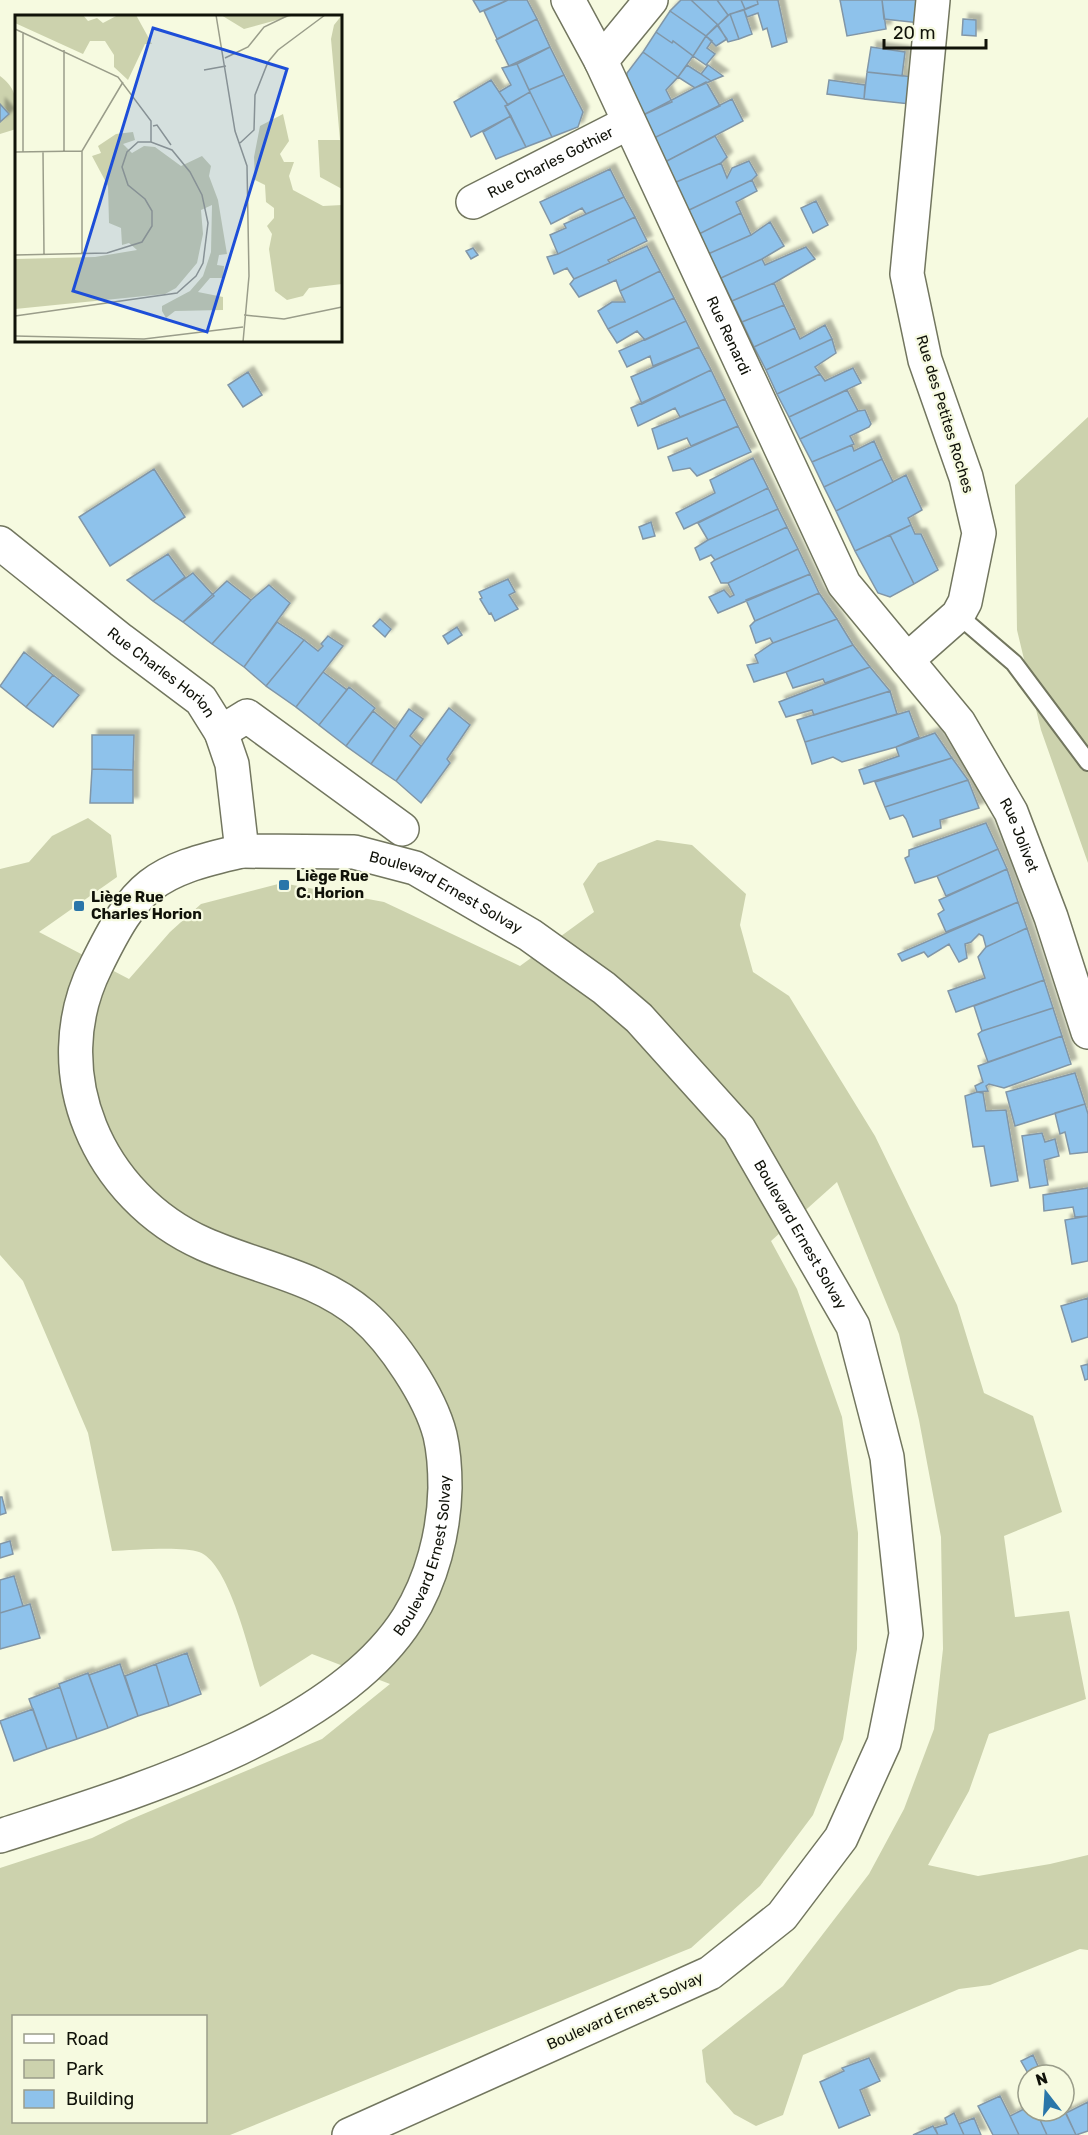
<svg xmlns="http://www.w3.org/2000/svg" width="1088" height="2135" font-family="Rubik,sans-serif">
	<defs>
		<filter id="shadow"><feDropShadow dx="5.5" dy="-5.5" stdDeviation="1.5" flood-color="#0004"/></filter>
	</defs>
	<rect width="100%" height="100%" fill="#f6fae0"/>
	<path fill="#ccd2ad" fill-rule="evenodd" d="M0 76C20 91 16 105 16 129L0 134Z
		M1088 417V863L1041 730 1017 630 1015 485Z
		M88 818 111 835 117 877 39 932 129 979 170 932 201 904 282 883 384 902 520 966 594 912 583 884 598 863 657 840 692 845 746 894 740 925 753 972 789 996 875 1136 957 1305 984 1393 1033 1416 1062 1512 1004 1536 1015 1617 1069 1611 1086 1699 989 1734 969 1791 928 1865 978 1876 1050 1864 1088 1855V1950L1080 1949 990 1985 959 1989 803 2055 783 2115 756 2126 734 2114 706 2082 702 2050 783 1986 869 1874 904 1809 934 1729 943 1649 941 1537 919 1420 899 1334 837 1182 771 1241 797 1289 842 1417 858 1533 857 1649 843 1739 813 1815 760 1886 691 1948 230 2135H0V1868L92 1838 129 1820 322 1739 390 1684 312 1654 260 1687C250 1656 230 1563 199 1552 183 1546 132 1550 112 1551L88 1433 23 1281 0 1255V869L29 862 52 836ZM14 2016H206V2122H14Z"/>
	<path fill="#8ec2eb" stroke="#8196a7" stroke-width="1.5" filter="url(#shadow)" d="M473 0H508L480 12Z
		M508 0H527L537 19 497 39 484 11Z
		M681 0H691L718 25 706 36 670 11Z
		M691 0H717L728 15 718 25Z
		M717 0H741L745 9 728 15Z
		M741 0H757L758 4 745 9Z
		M757 0H778L787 42 772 47 767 28 763 30 758 13 747 17 744 10 758 4Z
		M840 0H882L886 29 847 36Z
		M882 0H922L920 23 884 19Z
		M744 10 752 34 739 39 730 14Z
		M670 11 706 36 693 56 673 41 672 43 656 32Z
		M730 14 739 39 728 42 718 25Z
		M537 19 550 47 509 66 496 40Z
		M963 19 976 20V36L962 35Z
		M717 25 727 39 716 46 706 36Z
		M656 32 672 43 673 41 693 56 678 77 643 52Z
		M706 36 712 41 707 48 715 54 706 65 693 56Z
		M550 47 564 75 529 90 517 64Z
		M871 47 905 52 902 76 867 72Z
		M643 52 678 77 666 90 672 102 641 116 626 86 627 73Z
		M517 64 530 92 508 105 499 92 511 85 502 68Z
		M687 65 701 74 711 81 695 88 678 77Z
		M708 65 723 76 711 81 701 74Z
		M867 72 914 77 910 104 864 99Z
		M564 75 583 112 578 127 552 137 529 90Z
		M491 80 508 105 505 106 511 116 471 137 454 102Z
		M829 80 865 85 864 99 827 94Z
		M706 82 720 106 652 139 641 116Z
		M530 92 552 137 526 147 505 106Z
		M732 99 743 121 663 163 652 139Z
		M0 104 9 114 0 122Z
		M511 116 526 147 496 159 483 132Z
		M715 136 727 157 721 163 674 183 663 163Z
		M749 161 757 175 752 180 687 211 674 183 721 163 727 178 732 168Z
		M610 169 624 197 586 214 582 208 551 224 540 202Z
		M752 180 757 191 736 202 741 213 699 234 687 211Z
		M624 197 635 217 558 254 550 235 566 228 564 224Z
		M816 201 828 225 813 233 801 208Z
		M741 213 751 235 708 254 699 234Z
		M635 217 647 241 608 260 610 263 574 279 567 268 554 274 547 257 558 254Z
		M770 222 784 246 762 259 721 278 708 254 751 235Z
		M647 246 660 271 620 291 616 280 579 297 570 284 574 279Z
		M806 247 815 259 774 283 732 301 721 278 762 259 765 265Z
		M473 248 478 255 471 259 466 251Z
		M660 271 674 298 608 329 598 311 612 302H625L620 291Z
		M774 283 784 305 742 322 732 301Z
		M674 298 686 321 645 340 637 331 617 343 608 329Z
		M784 305 795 328 754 347 742 322Z
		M686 321 699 347 653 366 650 356 627 367 619 351Z
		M825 325 832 339 766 370 754 347 795 328 800 339Z
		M832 339 836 353 815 367 820 374 777 394 766 370Z
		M699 347 711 370 642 404 631 377Z
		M853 368 861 383 789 417 777 394 820 374 825 381Z
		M711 370 725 399 680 417 675 408 638 426 631 408Z
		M248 372 262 395 243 407 228 385Z
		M847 390 858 411 800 439 789 417Z
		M725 399 738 426 691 446 687 438 658 449 652 429Z
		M865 410 871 424 869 427 850 436 854 444 812 462 800 439 858 411Z
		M738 426 751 452 697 476 690 468 673 471 668 457Z
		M874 441 882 459 824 487 812 462 852 445 854 451Z
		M753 458 768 488 684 529 676 513 715 493 710 480Z
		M882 459 893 482 836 511 824 487Z
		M154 469 185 517 110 566 79 517Z
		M906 475 922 510 908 518 911 525 855 551 836 511Z
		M768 488 778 509 708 540 698 523Z
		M778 509 787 527 715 560 711 555 700 560 695 548 708 540Z
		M651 522 655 536 643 539 639 527Z
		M911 525 915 534H921L938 570 914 584 890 535Z
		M787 527 798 549 728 583H721L711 563 715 560Z
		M890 535 914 584 890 597 878 593 855 551Z
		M798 549 810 574 718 613 709 597 724 590 730 597 734 595 728 583Z
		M168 554 185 577 153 601 127 580Z
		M193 573 214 596 183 622 153 601Z
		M810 574 819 593 755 621 746 600Z
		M508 579 515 592 509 595 518 609 495 621 491 613 489 614 480 599 482 598 479 592Z
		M227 581 251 600 212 644 183 622Z
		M269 585 290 603 244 667 212 644 251 600Z
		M819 593 837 619 773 643 770 638 756 643 750 626 755 621Z
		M380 619 391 629 385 637 373 626Z
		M837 619 853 645 786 672 754 682 747 665 758 663 755 655 773 643Z
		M277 622 304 640 266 686 244 667Z
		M457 627 462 635 448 644 443 636Z
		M328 636 343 646 296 707 266 686 304 640 318 651 323 646 321 644Z
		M853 645 870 667 825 683 823 679 793 688 786 672Z
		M24 652 53 675 26 707 0 686Z
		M870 667 890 691 814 715 812 710 786 717 779 702Z
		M323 672 347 690 319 725 296 707Z
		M53 675 79 695 53 727 26 707Z
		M349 687 375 708 346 746 319 725Z
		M890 691 897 714 805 742 797 720Z
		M449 708 470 725 447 759 450 763 421 803 396 781Z
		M409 709 423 719 410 736 421 746 396 781 371 764Z
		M373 711 395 729 371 764 346 746Z
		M909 711 919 737 896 747 842 762 833 757 812 764 805 742Z
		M935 733 952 758 864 784 859 770 899 756 896 747Z
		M92 735H134L133 770 92 769Z
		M952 758 968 780 885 807 875 782Z
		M92 769 133 770V803H90Z
		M968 780 979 808 940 820 941 828 913 837 906 819 903 815 890 819 885 807Z
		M986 823 998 849 937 876 915 883 905 858 909 856V850Z
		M998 849 1007 869 946 896 937 876Z
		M1007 869 1018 902 946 932 938 914 944 910 939 900Z
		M1018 902 1027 928 986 947 983 936 979 934 971 942 965 944 967 958 959 962 949 944 928 957 924 952 902 961 898 954Z
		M1027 928 1044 980 956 1012 948 991 985 978 978 957 986 947Z
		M1044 980 1053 1008 982 1031 974 1006Z
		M1053 1008 1062 1036 988 1062 978 1034 982 1031Z
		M1062 1036 1071 1064 1004 1088 989 1084 986 1086 988 1091 977 1092 975 1086 983 1082 978 1066Z
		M1075 1073 1085 1104 1015 1126 1006 1092Z
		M977 1092 983 1093 986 1111 1006 1110 1018 1181 991 1186 984 1146 973 1147 965 1096Z
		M1085 1104 1088 1114V1152L1070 1154 1065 1132 1060 1134 1055 1113Z
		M1042 1133 1045 1142 1055 1139 1059 1156 1044 1160 1048 1185 1030 1188 1022 1136Z
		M1088 1188V1216L1075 1217 1073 1207 1044 1211 1043 1195Z
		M1088 1216V1261L1072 1264 1065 1220Z
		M1088 1298V1337L1072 1342 1061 1306Z
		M1088 1364V1379L1085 1380 1081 1366Z
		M0 1497H2L6 1513 0 1515Z
		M10 1541 13 1554 0 1558V1544Z
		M14 1576 23 1606 0 1613V1580Z
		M30 1604 40 1638 0 1649V1613Z
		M187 1653 201 1694 169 1706 156 1664Z
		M120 1664 138 1716 108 1728 89 1675Z
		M156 1664 169 1706 138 1716 125 1676Z
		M88 1673 108 1728 77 1739 59 1684Z
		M60 1687 77 1739 47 1749 29 1699Z
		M33 1709 47 1749 14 1761 0 1721Z
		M1033 2055 1042 2075H1029L1021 2061Z
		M869 2058 880 2081 860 2090 870 2115 839 2128 820 2082 844 2071 842 2068Z
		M1000 2096 1010 2116 1019 2135H993L978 2106Z
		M1088 2102V2131L1076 2135 1066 2113Z
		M1028 2107V2111H1036L1047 2135H1019L1010 2116Z
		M1064 2110 1076 2135H1047L1036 2111Z
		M954 2113 964 2135H938L935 2128 947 2124 945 2118Z
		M974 2118 981 2135H964L959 2124Z
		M933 2126 938 2135H913Z"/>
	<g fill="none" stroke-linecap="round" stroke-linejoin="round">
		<g stroke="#72765f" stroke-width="20">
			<path id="service" d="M958 615 1014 663 1088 762"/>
		</g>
		<g stroke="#72765f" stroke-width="36">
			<g id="minor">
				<path id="s1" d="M568 0 601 61 844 584 959 723 1011 812 1051 917 1088 1032"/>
				<path d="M601 61 651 0"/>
				<path id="s2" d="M473 202 628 123"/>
				<path d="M907 660 958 615 965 602 979 533 966 477 925 360 907 274 933 0"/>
				<path d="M221 732 247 716 402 829"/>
				<path id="s3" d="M0 1836C126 1795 334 1735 408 1618 432 1580 444 1532 445 1488 445 1471 444 1452 440 1435 430 1396 393 1341 363 1315 317 1276 258 1268 204 1244 98 1197 43 1072 96 966 136 884 153 871 242 851"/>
			</g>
		</g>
		<g stroke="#72765f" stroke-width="36">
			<g id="tertiary">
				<path id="s4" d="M0 543 121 640 201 700 221 732 232 764 242 851 354 852 415 868 530 935 604 988 639 1018 739 1129 853 1326 887 1457 906 1634 884 1743 841 1838 782 1916 710 1973 349 2135"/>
			</g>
		</g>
		<use href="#service" stroke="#fff" stroke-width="16"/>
		<use href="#minor" stroke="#fff" stroke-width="33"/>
		<use href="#tertiary" stroke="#fff" stroke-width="33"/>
	</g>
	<g fill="#2a76a9" stroke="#f6fae0" stroke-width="2">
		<rect x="278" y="879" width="12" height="12" rx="3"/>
		<rect x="73" y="900" width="12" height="12" rx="3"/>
	</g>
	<g text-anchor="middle" stroke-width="4.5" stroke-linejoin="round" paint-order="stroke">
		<g font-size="15" fill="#101209" stroke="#f6fae0">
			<text dy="5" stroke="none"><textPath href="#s2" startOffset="87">Rue Charles Gothier</textPath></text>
			<text dy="5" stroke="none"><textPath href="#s1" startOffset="372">Rue Renardi</textPath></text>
			<text transform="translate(945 414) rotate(73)" y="5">Rue des Petites Roches</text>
			<text dy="5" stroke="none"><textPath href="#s4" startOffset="207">Rue Charles Horion</textPath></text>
			<text dy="5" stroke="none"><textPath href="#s1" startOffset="954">Rue Jolivet</textPath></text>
			<text dy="5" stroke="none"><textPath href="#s4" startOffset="627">Boulevard Ernest Solvay</textPath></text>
			<text dy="5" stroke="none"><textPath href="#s4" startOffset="1131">Boulevard Ernest Solvay</textPath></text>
			<text dy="5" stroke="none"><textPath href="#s3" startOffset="536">Boulevard Ernest Solvay</textPath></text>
			<text transform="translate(625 2011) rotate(-24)" y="5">Boulevard Ernest Solvay</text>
		</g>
		<g font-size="15" font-weight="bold" fill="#101209" stroke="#f6fae0" text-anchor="start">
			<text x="296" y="881">Liège Rue<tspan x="296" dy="17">C. Horion</tspan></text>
			<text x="91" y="902">Liège Rue<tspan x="91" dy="17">Charles Horion</tspan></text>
		</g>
	</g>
	<g transform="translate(15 15)">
		<rect width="327" height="327" fill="#f6fae0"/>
		<path d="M0 0H68L73 6 82 3 88 8 103 0H121L137 29H130L113 65 99 52V40L90 26H75L68 39 0 8ZM206 0H280L229 14ZM327 0V174L305 162 303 125H325L316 24 319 10ZM268 99 274 126 265 139 269 147H279L274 161 278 175 308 191 327 190V269L294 273 288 281 272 285 260 276 254 234 257 219 252 211 259 203V193L251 187 250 170 240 165 239 142 245 111ZM118 117 120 125 108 129 117 138 129 131 140 132 166 151 187 141 196 151 194 161 203 185 212 239 204 240 202 250 209 251 208 263H195L183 277 208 282V295L160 296 151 303 147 296V291L175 276 188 261 196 237 197 190 186 195 188 219 182 248 161 273 150 279 0 294V244L80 242 122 235 114 228 107 230 106 213 94 208 93 171 77 141 86 138 83 131 101 119Z" fill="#ccd2ad"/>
		<path fill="none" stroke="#9a9d8a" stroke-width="1.5" d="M201 0 220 116 232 151 234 261 228 327M0 14 103 62 136 106V127M8 17V137M210 43 233 32 249 12 274 0M189 55 211 51M138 111 142 110 156 130M225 128 239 115 240 80 253 47 263 35 310 0M49 136V35M0 137 67 136M28 137 29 239M67 239V136L108 67M0 240 92 238 127 227 137 211V196L130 184 113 170 107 152 112 137 123 127H136L157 135 175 157 187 180 193 208 188 248 181 261 162 278 0 301M229 300 269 304 327 292M0 321 129 324 228 312"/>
		<path fill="#1d4ed8" fill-opacity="0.15" stroke="#1d4ed8" stroke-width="3" d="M138 13 272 54 192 317 58 276Z"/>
		<rect width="327" height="327" fill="none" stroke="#101209" stroke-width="3"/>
	</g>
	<rect x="12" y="2015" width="195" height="108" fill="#f6fae0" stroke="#9a9d8a" stroke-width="1.5"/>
	<rect x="24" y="2034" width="30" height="9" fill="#ffffff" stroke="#9a9d8a" stroke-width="1.5"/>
	<text x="66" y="2045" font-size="18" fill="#101209">Road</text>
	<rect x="24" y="2060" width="30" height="18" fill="#ccd2ad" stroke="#9a9d8a" stroke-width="1.5"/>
	<text x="66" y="2075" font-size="18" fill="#101209">Park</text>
	<rect x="24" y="2090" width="30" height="18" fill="#8ec2eb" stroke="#9a9d8a" stroke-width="1.5"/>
	<text x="66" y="2105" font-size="18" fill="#101209">Building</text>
	<g transform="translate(1046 2093) rotate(343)"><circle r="28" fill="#f6fae0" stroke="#9a9d8a" stroke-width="1.5"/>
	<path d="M0-4.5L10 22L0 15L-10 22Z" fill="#2a76a9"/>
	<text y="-9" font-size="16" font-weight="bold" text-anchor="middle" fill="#101209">N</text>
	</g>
	<path d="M884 39v9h102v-9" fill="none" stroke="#101209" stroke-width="3"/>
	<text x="893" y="39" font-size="18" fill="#101209" stroke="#f6fae0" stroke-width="4.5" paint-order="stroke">20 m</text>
</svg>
